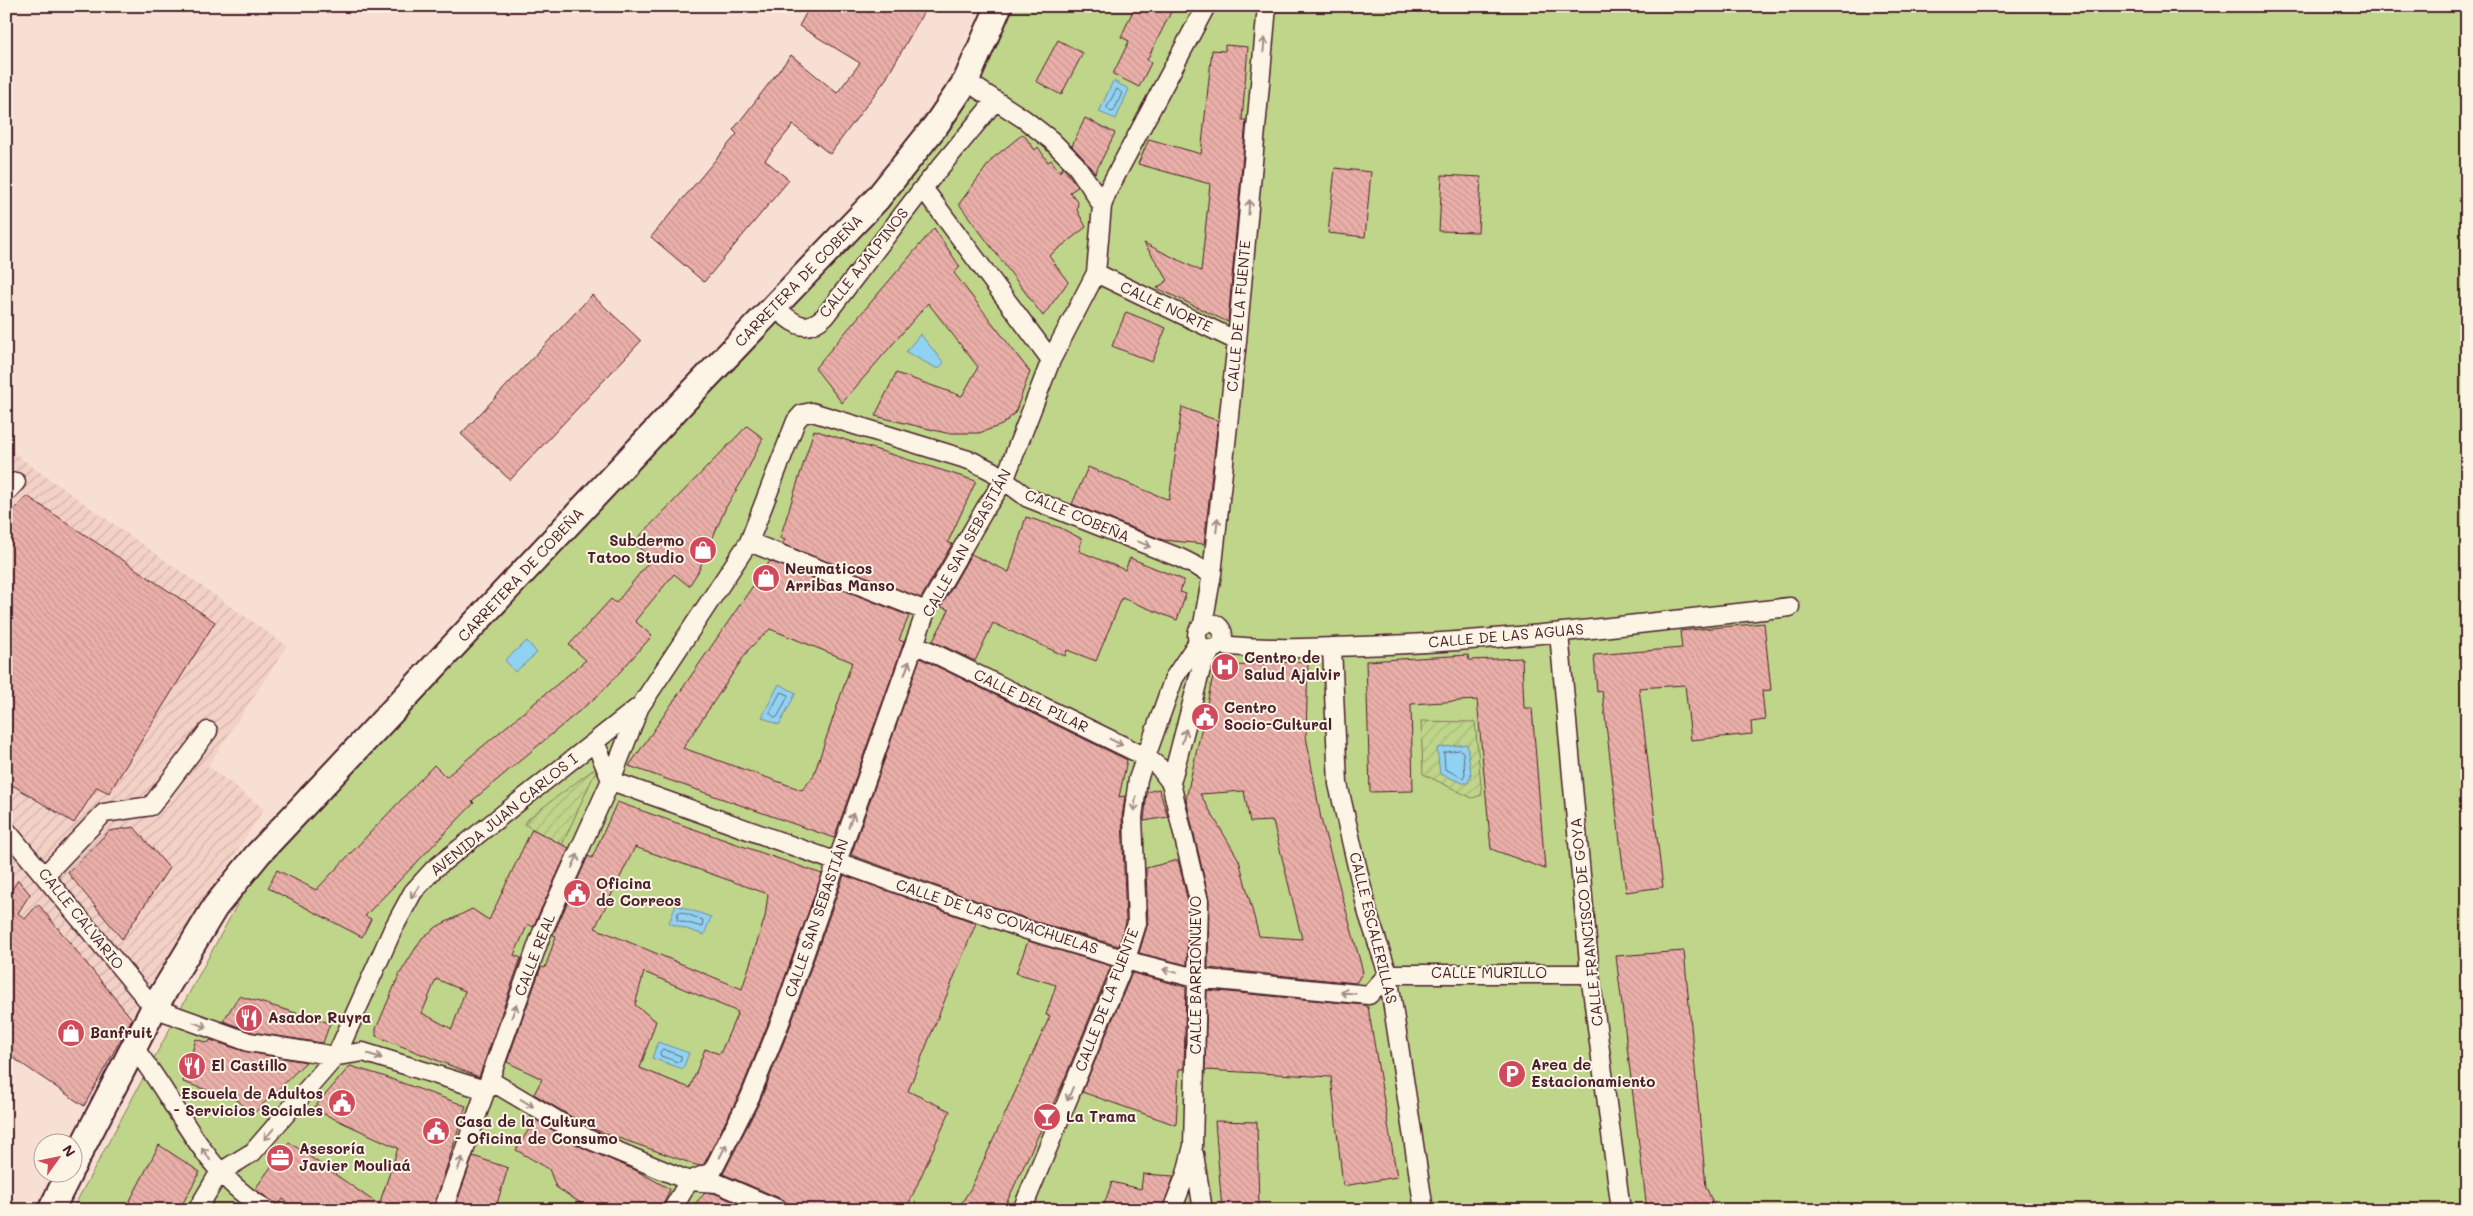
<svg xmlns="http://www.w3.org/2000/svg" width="2473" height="1216" font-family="Mali,sans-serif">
	<defs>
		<pattern id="industrial-furrows" width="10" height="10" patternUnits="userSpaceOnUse" patternTransform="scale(1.25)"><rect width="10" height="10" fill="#f3d1c6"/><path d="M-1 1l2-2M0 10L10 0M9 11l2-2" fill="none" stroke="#d2b3aa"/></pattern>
		<pattern id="garden-furrows" width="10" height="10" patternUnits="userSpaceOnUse" patternTransform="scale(1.25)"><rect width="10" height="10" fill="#bfd58a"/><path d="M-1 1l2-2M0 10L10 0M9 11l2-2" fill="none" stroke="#a6b677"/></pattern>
		<pattern id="building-back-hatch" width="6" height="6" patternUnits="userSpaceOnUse" patternTransform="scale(1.25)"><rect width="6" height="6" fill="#eaafa8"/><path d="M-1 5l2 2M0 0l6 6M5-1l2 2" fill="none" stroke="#ca9691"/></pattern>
	</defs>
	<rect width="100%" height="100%" fill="#f7e0d3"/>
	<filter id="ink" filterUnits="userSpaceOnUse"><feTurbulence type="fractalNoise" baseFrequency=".02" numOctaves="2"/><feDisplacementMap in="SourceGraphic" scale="10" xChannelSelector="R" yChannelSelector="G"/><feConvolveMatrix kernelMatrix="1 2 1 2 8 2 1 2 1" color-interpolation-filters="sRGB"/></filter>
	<g filter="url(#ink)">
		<path fill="url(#industrial-furrows)" d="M6 446 31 466 287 646 208 766 264 809 160 971 84 1106 6 1053Z"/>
		<path fill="#bfd58a" stroke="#847a5a" d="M993 6H2467V1210H72L300 788 608 478 938 126Z"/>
		<path fill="url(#garden-furrows)" stroke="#847a5a" d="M1421 721 1475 722 1482 795 1472 798 1423 774Z
			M598 766 562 845 524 824 530 817Z"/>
		<path fill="#90d2f2" stroke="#748aa2" d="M1113 81 1129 89 1116 119 1099 112Z
			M920 334 944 363 938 369 906 352Z
			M527 641 537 653 515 672 505 660Z
			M779 684 796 693 779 725 762 717Z
			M1467 744 1471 774 1468 783H1463L1440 774 1437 748Z
			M676 905 711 917 704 935 669 923Z
			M658 1042 689 1053 683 1069 652 1058Z"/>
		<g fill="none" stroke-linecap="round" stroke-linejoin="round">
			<path stroke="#66677b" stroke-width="1" d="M1117 89 1122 93 1114 111 1111 112 1107 108Z
				M781 692 787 694 788 696 778 716 775 718 770 713Z
				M1460 750 1463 752 1465 774 1463 778 1445 769 1444 753Z
				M681 912 703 920 702 927 677 920 678 913Z
				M663 1049 681 1056V1061L678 1062 661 1056 660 1053Z"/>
		</g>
		<path fill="url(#building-back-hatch)" stroke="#4a1f2b" fill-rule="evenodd" d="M810 6H927L886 79 830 154 793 125 765 160 789 180 704 282 651 237 737 134 733 130 791 55 837 93 860 63 799 26Z
			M1135 6H1174L1147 60 1151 63 1139 87 1113 74 1129 41 1121 37Z
			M1058 40 1083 53 1061 95 1036 81Z
			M1225 45 1248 47 1242 120H1246L1228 322 1157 288 1168 280 1144 243 1201 271 1210 184 1138 164 1149 139 1201 154 1212 50 1225 51Z
			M1085 118 1115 133 1095 173 1072 146Z
			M1023 134 1035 150 1038 147 1048 162 1051 160 1060 172 1063 167 1078 187 1070 192 1078 202 1077 210 1086 227 1049 256 1068 282 1043 316 959 204 993 158Z
			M1335 168 1371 172 1365 237 1328 233Z
			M1442 175 1481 177 1478 232 1439 231Z
			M934 228 960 267 954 273 1030 372 1015 413 1002 425 979 433H946L875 416 896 373 962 396 978 367 928 303 842 403 815 368Z
			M592 295 641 341 510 480 461 434Z
			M1126 312 1166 328 1152 362 1112 346Z
			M1182 407 1218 421 1204 544 1163 540 1072 504 1088 467 1169 500Z
			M747 426 763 438 742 481 726 507 698 572 689 586 674 574 635 621 652 636 602 692 472 801 474 803 365 916 371 919 362 937 268 888 277 870 316 890 434 765 446 777 586 660 569 645 611 599 616 603 652 558 633 543Z
			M814 430 976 481 948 542 952 544 921 598 782 544 785 540 780 538Z
			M27 496 215 622 109 793 97 787 74 823 6 781V519Z
			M1026 517 1061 528 1082 539 1079 551 1125 570 1130 558 1184 580 1180 592 1186 594 1177 620 1122 598 1096 661 1067 650 1065 656 993 623 975 661 933 641 949 610 941 607 971 554 1009 572Z
			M770 561 909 616 899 640 904 642 834 838 629 766ZM770 629 852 662 813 777 802 790 683 748 749 649Z
			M1764 623 1771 690 1762 691 1765 720 1751 722 1752 734 1691 740 1685 685 1639 688 1663 887 1626 892 1602 691 1597 692 1594 655 1682 648 1680 631Z
			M1468 655 1469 660 1522 658 1524 708H1532L1545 869 1491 849 1477 700 1411 704 1413 791 1370 792 1366 661Z
			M920 658 1127 760 1119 797 1125 796 1122 817 1126 922 1119 946 1030 920 851 855Z
			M1308 661 1306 736 1321 819 1363 972 1356 983 1208 968 1209 899 1186 799 1215 667ZM1244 791 1250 822 1273 821 1302 939 1259 936 1239 860 1200 794Z
			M1159 789 1168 817 1144 821 1147 792Z
			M617 802 822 874 771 1016 740 1093 704 1164 699 1166 590 1128 534 1094 542 1079 507 1062 541 967 545 968 556 936 553 935 588 856 592 858ZM635 847 768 894 765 917 742 989 595 928ZM644 972 738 1012 720 1054 705 1049 690 1088 640 1068 656 1021 635 1005Z
			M134 827 169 868 122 939 68 873 109 831Z
			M532 829 569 848 533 927 528 924 514 955 521 958 479 1077 376 1036V1029L399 975 422 938 438 926 472 909 489 920ZM436 979 465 991 452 1029 422 1013Z
			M1178 860 1188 902 1187 965 1139 953 1148 923 1146 868Z
			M844 875 976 923 908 1091 950 1111 906 1210H790L784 1200 723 1174 760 1101 791 1024Z
			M18 880 30 894 18 913 25 919 38 904 132 1019 84 1106 6 1053V899Z
			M1028 941 1111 966 1062 1085 1003 1210H957L971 1188 1050 1016 1046 1015 1056 985 1016 973Z
			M1684 951 1706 1187 1716 1210H1647L1616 956Z
			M1132 973 1186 987 1184 1069H1179L1176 1125 1082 1092Z
			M1207 990 1364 1005 1368 1007 1397 1177 1343 1186 1331 1077 1205 1070Z
			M239 996 330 1023 323 1043 252 1032 223 1021Z
			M196 1039 208 1043 210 1040 247 1052 306 1062 251 1116 239 1101 183 1082Z
			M350 1066 380 1075 466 1106 433 1210H296L283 1199 278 1206 255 1189 289 1142 379 1205 398 1148 313 1109Z
			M536 1120 583 1148 633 1169 670 1189 661 1210H591L556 1187 549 1169 516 1150 529 1129 532 1130Z
			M1215 1121 1257 1122 1259 1210H1222Z
			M159 1145 200 1172 179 1210H125Z
			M473 1156 508 1168 495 1210H454Z
			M1143 1174 1174 1176 1162 1210H1102L1112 1182 1141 1189Z
			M705 1193H714L752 1210H689Z"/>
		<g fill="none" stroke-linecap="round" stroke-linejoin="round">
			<g stroke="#4a1f2b" stroke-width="21">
				<path id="street" d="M923 188 995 101
					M1102 206 1107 192 1206 6
					M1096 273 1237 341
					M773 307C794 322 803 336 825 316L923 188 1051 360
					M6 493 16 482
					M749 542 926 611
					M1197 636a13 13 0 1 1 26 0a13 13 0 1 1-26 0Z
					M1203 624 1212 574 1237 341 1267 6
					M1559 633 1590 974 1621 1210
					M915 644 1146 757 1159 767 1171 783 1199 901 1193 1146 1186 1174 1172 1210
					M1221 645C1275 651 1332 647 1387 645 1522 639 1655 622 1790 607
					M1332 647 1338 784 1368 914 1388 974 1424 1210
					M595 742 611 780 620 784 1027 930 1140 964 1196 978 1369 995 1388 974H1590
					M1171 783 1201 669 1212 649
					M6 830 154 1008 249 1042 336 1056 363 1052 485 1090 496 1084 588 1139 689 1181 717 1183 780 1210
					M45 875 104 813 151 806 208 731
					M133 1047C178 1101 203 1176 268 1210
					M1194 1154 1203 1210
					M197 1210 219 1173 253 1152 336 1056 393 929 413 892 434 869 641 705 749 542 796 421 802 414 812 412 972 461 992 471 1028 498 1180 558 1212 574
					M443 1210 541 935 611 780 640 706
					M672 1210 689 1181 712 1172 750 1097 781 1020 926 611 985 509 1004 481 1051 360 1096 273 1102 206 1089 184 1075 164 1051 140 1024 119 966 81
					M1022 1210 1126 959 1137 923 1133 817 1138 779 1174 678 1198 642"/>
			</g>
			<g stroke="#4a1f2b" stroke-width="29">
				<path id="secondary" d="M72 1167 154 1008 215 907 258 854 681 404 877 199 936 125 966 81 999 6
					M51 1210 69 1174"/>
			</g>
			<use href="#street" stroke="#fcf5e5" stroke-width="18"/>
			<use href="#secondary" stroke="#fcf5e5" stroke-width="25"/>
		</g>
		<defs><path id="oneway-shaft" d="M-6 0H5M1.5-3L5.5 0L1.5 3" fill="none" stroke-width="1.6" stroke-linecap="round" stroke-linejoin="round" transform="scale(1.25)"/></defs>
		<g stroke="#a38a88">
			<use href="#oneway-shaft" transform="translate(1264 45) rotate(-85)"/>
			<use href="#oneway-shaft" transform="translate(1249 207) rotate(-85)"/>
			<use href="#oneway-shaft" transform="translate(1217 525) rotate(-84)"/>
			<use href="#oneway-shaft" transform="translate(1144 544) rotate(22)"/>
			<use href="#oneway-shaft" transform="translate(907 668) rotate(-70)"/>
			<use href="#oneway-shaft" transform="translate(1184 736) rotate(-75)"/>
			<use href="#oneway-shaft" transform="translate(1116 742) rotate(26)"/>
			<use href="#oneway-shaft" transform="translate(1135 804) rotate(97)"/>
			<use href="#oneway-shaft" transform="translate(851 820) rotate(-70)"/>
			<use href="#oneway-shaft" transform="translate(575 861) rotate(-66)"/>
			<use href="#oneway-shaft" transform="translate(415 892) rotate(126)"/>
			<use href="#oneway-shaft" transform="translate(1170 971) rotate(-166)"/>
			<use href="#oneway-shaft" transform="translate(1348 993) rotate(-174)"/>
			<use href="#oneway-shaft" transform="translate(514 1011) rotate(-70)"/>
			<use href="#oneway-shaft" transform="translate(200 1025) rotate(20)"/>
			<use href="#oneway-shaft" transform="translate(375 1056) rotate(17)"/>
			<use href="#oneway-shaft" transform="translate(1070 1094) rotate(113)"/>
			<use href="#oneway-shaft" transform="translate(527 1103) rotate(31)"/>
			<use href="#oneway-shaft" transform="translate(269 1134) rotate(131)"/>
			<use href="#oneway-shaft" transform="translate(723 1151) rotate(-63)"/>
			<use href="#oneway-shaft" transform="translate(206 1154) rotate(-124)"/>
			<use href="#oneway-shaft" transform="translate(460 1164) rotate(-70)"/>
		</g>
	</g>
	<defs>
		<g id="shop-disc" transform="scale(1.4375)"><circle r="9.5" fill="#d1495b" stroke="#fcf5e5"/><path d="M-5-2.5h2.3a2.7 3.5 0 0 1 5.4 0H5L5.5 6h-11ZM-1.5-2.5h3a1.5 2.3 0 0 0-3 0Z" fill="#fff"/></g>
		<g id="hospital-disc" transform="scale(1.4375)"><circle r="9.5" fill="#d1495b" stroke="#fcf5e5"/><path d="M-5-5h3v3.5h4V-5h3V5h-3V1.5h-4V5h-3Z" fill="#fff"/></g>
		<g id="civic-disc" transform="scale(1.4375)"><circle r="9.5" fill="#d1495b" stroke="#fcf5e5"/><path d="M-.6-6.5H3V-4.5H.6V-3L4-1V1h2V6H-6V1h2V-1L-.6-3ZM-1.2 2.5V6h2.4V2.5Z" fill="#fff"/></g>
		<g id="restaurant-disc" transform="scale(1.4375)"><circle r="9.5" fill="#d1495b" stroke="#fcf5e5"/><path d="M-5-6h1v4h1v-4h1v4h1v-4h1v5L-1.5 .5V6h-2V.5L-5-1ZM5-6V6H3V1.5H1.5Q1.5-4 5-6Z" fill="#fff"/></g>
		<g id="parking-disc" transform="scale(1.4375)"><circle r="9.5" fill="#d1495b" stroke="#fcf5e5"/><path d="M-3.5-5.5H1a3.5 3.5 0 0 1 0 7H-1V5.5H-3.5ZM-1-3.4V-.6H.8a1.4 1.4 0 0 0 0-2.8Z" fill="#fff"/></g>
		<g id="bar-disc" transform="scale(1.4375)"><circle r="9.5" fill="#d1495b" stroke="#fcf5e5"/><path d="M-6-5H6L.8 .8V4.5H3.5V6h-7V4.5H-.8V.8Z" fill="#fff"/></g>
		<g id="office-disc" transform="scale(1.4375)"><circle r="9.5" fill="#d1495b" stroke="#fcf5e5"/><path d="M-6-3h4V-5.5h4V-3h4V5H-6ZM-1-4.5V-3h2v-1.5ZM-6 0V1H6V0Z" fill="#fff"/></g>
	</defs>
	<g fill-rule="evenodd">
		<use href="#shop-disc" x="703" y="550"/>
		<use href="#shop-disc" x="766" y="578"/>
		<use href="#hospital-disc" x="1225" y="667"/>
		<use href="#civic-disc" x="1205" y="717"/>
		<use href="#civic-disc" x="577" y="893"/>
		<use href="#restaurant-disc" x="249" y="1018"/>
		<use href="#shop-disc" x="71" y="1033"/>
		<use href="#restaurant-disc" x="192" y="1066"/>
		<use href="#parking-disc" x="1512" y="1074"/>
		<use href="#civic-disc" x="342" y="1103"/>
		<use href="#bar-disc" x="1047" y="1117"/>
		<use href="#civic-disc" x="436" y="1131"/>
		<use href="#office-disc" x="280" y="1158"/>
	</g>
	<g text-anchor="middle" stroke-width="4" stroke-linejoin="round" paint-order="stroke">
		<g font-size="15" fill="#4a1f2b" stroke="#fcf5e5">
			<text transform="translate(864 263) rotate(-52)" y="5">CALLE AJALPINOS</text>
			<text transform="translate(799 281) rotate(-46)" y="5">CARRETERA DE COBEÑA</text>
			<text transform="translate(1166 307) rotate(25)" y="5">CALLE NORTE</text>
			<text transform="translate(1239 316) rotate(-85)" y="5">CALLE DE LA FUENTE</text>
			<text transform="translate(1077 516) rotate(23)" y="5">CALLE COBEÑA</text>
			<text transform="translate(967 543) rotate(-61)" y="5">CALLE SAN SEBASTIÁN</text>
			<text transform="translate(521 575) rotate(-47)" y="5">CARRETERA DE COBEÑA</text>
			<text transform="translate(1506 636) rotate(-5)" y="5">CALLE DE LAS AGUAS</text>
			<text transform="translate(1031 701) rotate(26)" y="5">CALLE DEL PILAR</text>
			<text transform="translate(504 815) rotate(-39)" y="5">AVENIDA JUAN CARLOS I</text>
			<text transform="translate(997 917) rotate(18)" y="5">CALLE DE LAS COVACHUELAS</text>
			<text transform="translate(817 918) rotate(-71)" y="5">CALLE SAN SEBASTIÁN</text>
			<text transform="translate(81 919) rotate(51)" y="5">CALLE CALVARIO</text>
			<text transform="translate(1587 922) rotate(-96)" y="5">CALLE FRANCISCO DE GOYA</text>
			<text transform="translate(1373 928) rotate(76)" y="5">CALLE ESCALERILLAS</text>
			<text transform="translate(535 955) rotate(-69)" y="5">CALLE REAL</text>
			<text x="1489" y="978">CALLE MURILLO</text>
			<text transform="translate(1196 975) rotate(-90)" y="5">CALLE BARRIONUEVO</text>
			<text transform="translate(1107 1000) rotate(-69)" y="5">CALLE DE LA FUENTE</text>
		</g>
		<g font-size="15" font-weight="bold" fill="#4a1f2b" stroke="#fcf5e5" text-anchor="start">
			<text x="684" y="546" text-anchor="end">Subdermo<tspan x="684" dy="17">Tatoo Studio</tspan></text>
			<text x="785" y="574">Neumaticos<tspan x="785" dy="17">Arribas Manso</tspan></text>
			<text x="1244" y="663">Centro de<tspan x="1244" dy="17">Salud Ajalvir</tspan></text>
			<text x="1224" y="713">Centro<tspan x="1224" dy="17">Socio-Cultural</tspan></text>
			<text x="596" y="889">Oficina<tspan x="596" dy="17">de Correos</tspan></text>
			<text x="268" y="1023">Asador Ruyra</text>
			<text x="90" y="1038">Banfruit</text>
			<text x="1531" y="1070">Area de<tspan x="1531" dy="17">Estacionamiento</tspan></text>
			<text x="211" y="1071">El Castillo</text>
			<text x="323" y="1099" text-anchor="end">Escuela de Adultos<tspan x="323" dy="17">- Servicios Sociales</tspan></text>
			<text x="1066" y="1122">La Trama</text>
			<text x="455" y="1127">Casa de la Cultura<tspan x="455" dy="17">- Oficina de Consumo</tspan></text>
			<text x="299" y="1154">Asesoría<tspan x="299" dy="17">Javier Mouliaá</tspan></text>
		</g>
	</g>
	<rect width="2473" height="1216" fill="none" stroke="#fcf5e5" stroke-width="25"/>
	<rect x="12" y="12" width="2448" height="1191" fill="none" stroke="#4a1f2b" stroke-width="2" filter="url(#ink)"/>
	<g transform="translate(58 1158) rotate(57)"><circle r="24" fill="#fcf5e5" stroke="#b59f9b"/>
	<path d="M0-4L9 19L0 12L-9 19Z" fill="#d1495b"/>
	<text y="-8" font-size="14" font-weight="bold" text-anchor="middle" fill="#4a1f2b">N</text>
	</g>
</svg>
